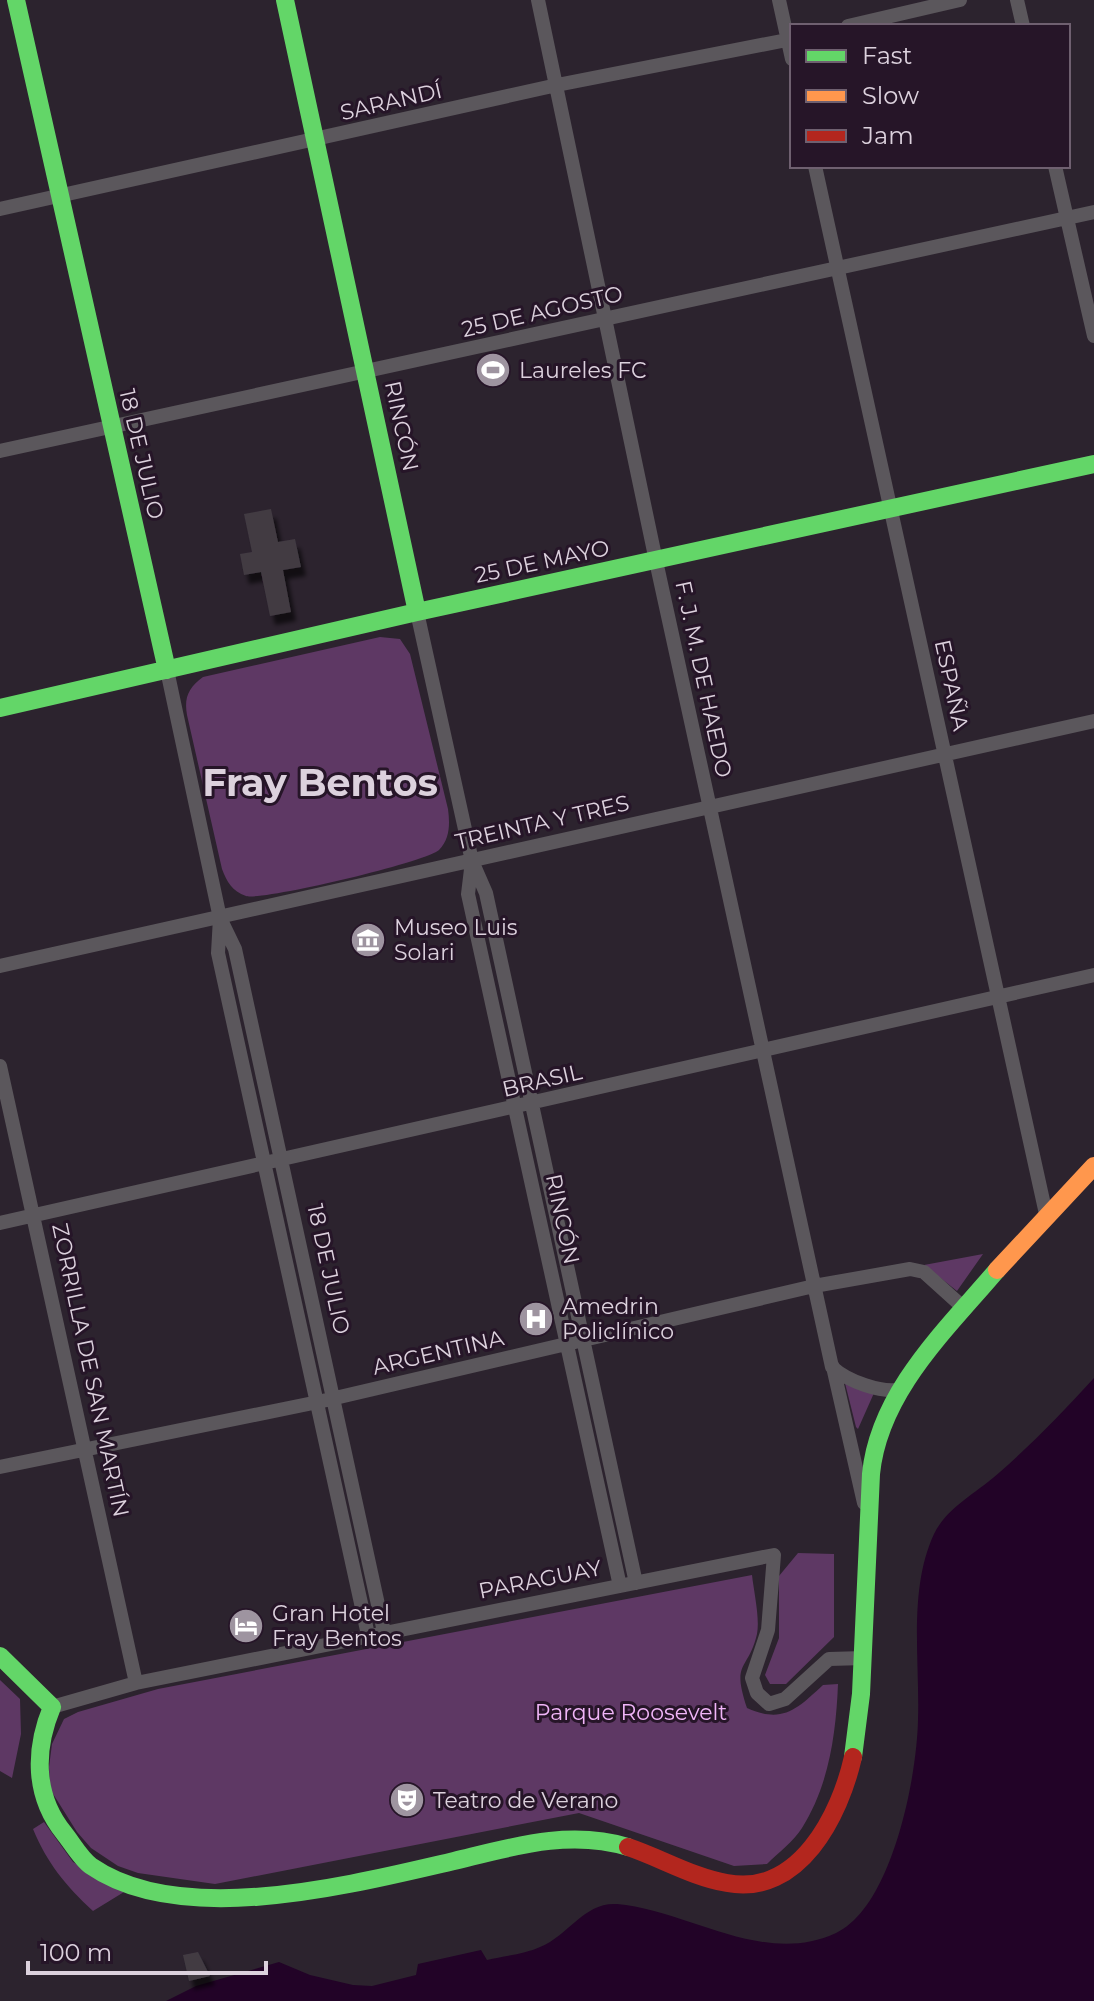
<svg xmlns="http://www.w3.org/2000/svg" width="1094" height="2001" font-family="Montserrat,sans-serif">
	<defs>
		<filter id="shadow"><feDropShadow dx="5" dy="9" stdDeviation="2" flood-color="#0009"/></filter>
	</defs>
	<rect width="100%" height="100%" fill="#2c232e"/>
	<path fill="#5e3864" d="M380 637 400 639 410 654 448 809C450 824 450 839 439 850 427 862 262 901 246 896 232 891 227 882 222 869L187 715C184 698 188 688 203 677Z
		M983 1254 957 1291 924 1265Z
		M845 1383 874 1393 858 1429 856 1427Z
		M798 1553 834 1554V1637L786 1684H770L765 1675 779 1638V1576Z
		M752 1575C754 1593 760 1618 757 1634 748 1672 731 1660 747 1708 783 1724 797 1709 823 1685L838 1684C836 1734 829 1785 802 1828 794 1841 778 1853 767 1864L734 1866 579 1813 215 1884 138 1873 118 1866 91 1848 77 1832 50 1789 49 1767 52 1744 64 1719 78 1712 158 1689Z
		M0 1680 20 1699 21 1734 12 1778 0 1771Z
		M44 1822 73 1862 124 1892 93 1911C66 1886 47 1863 33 1829Z"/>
	<path fill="#220327" d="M1094 1378V2001H166L196 1986 279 1962 310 1975 353 1985 372 1986 416 1975 418 1964 481 1950 487 1960C504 1956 525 1954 540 1947 569 1935 584 1902 617 1904 688 1910 763 1967 836 1933 892 1907 917 1777 918 1720 920 1661 908 1590 934 1534 947 1507 978 1492 1000 1472 1033 1443 1064 1411 1094 1378Z"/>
	<path fill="#423b43" filter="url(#shadow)" d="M271 509 278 542 295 539 301 567 283 570 291 612 270 616 261 572 244 575 240 554 252 552 244 514Z
		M198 1952 210 1976 189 1981 183 1955Z"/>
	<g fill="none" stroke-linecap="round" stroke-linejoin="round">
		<path stroke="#5b575c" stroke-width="14" d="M538 0 656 561 832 1367C847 1381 882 1394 902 1389
			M779 0 792 59
			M1017 0 1023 26
			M848 26 960 0
			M815 166 1046 1214
			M1055 166 1094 336
			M0 209 557 85 792 39
			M0 451 1094 212
			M417 612 472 861 486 893 636 1583
			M167 670 220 918 218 953 368 1635
			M472 861 468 894 620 1586
			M220 918 235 949 384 1632
			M0 966 1094 721
			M0 1066 136 1683
			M0 1223 1094 975
			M833 1367 864 1503
			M0 1467 318 1402 814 1286 910 1269 924 1272 965 1309
			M52 1707 136 1683 774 1555 768 1630 752 1678 757 1693 769 1704 785 1699 829 1659 864 1658"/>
		<path stroke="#63d668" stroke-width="18" d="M16 0 167 670
			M285 0 417 612
			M0 708 417 612 1094 464
			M0 1656 52 1707C34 1750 34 1796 64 1833 72 1843 81 1859 91 1866 182 1929 354 1884 454 1861 512 1847 569 1829 628 1847
			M853 1757 861 1694 871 1474C879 1392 947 1329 997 1270"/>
		<path stroke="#ff974d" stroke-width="18" d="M997 1270 1094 1166"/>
		<path stroke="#b3261e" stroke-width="18" d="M628 1847C661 1858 692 1877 727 1883 799 1897 840 1815 853 1757"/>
	</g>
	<defs>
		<g id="stadium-disc" transform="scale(1.8)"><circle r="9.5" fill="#9e94a0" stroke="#261528"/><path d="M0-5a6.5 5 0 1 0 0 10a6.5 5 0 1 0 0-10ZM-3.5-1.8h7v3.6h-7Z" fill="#fff"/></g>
		<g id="museum-disc" transform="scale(1.8)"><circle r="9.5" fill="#9e94a0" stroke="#261528"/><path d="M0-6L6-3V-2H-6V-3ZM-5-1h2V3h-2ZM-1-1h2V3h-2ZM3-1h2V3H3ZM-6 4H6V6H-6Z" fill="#fff"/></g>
		<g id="hospital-disc" transform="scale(1.8)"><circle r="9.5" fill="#9e94a0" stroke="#261528"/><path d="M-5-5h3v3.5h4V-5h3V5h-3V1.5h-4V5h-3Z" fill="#fff"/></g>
		<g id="hotel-disc" transform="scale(1.8)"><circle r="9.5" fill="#9e94a0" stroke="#261528"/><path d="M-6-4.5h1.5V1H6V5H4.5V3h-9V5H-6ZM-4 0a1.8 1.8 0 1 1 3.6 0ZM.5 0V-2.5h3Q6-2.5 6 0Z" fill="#fff"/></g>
		<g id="theatre-disc" transform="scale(1.8)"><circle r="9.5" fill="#9e94a0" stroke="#261528"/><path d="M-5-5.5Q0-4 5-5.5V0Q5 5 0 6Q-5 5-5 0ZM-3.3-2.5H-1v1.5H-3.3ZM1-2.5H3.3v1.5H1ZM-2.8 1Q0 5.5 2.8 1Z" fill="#fff"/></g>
	</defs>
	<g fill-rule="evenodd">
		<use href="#stadium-disc" x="493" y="370"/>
		<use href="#museum-disc" x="368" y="940"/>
		<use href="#hospital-disc" x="536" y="1319"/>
		<use href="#hotel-disc" x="246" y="1626"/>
		<use href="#theatre-disc" x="407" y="1800"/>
	</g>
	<g text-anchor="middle" stroke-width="6" stroke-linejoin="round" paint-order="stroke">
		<g font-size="22" fill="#dcd1dd" stroke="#261528">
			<text transform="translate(391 101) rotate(-13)" y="8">SARANDÍ</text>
			<text transform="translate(542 311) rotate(-13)" y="8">25 DE AGOSTO</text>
			<text transform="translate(402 426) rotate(78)" y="8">RINCÓN</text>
			<text transform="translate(142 454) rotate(77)" y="8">18 DE JULIO</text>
			<text transform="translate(542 561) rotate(-12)" y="8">25 DE MAYO</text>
			<text transform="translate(704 679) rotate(78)" y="8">F. J. M. DE HAEDO</text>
			<text transform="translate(952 685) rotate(78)" y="8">ESPAÑA</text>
			<text transform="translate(542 822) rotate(-13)" y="8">TREINTA Y TRES</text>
			<text transform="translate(542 1080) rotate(-13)" y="8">BRASIL</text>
			<text transform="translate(563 1219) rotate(78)" y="8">RINCÓN</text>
			<text transform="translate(329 1269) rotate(78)" y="8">18 DE JULIO</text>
			<text transform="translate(438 1352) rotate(-13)" y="8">ARGENTINA</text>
			<text transform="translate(91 1370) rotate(78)" y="8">ZORRILLA DE SAN MARTÍN</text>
			<text transform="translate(540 1579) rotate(-11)" y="8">PARAGUAY</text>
		</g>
		<g font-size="22" fill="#dcd1dd" stroke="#261528" text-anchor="start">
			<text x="519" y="378">Laureles FC</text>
			<text x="394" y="935">Museo Luis<tspan x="394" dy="25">Solari</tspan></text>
			<text x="562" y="1314">Amedrin<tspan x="562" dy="25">Policlínico</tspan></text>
			<text x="272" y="1621">Gran Hotel<tspan x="272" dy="25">Fray Bentos</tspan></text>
			<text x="433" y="1808">Teatro de Verano</text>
		</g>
		<g font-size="22" fill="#f0b5f8" stroke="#261528">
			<text x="631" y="1720">Parque Roosevelt</text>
		</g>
		<g font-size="38" font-weight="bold" fill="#dcd1dd" stroke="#261528">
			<text x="320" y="796">Fray Bentos</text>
		</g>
	</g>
	<rect x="790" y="24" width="280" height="144" fill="#261528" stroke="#6f6070" stroke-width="2"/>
	<rect x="806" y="50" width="40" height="12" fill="#63d668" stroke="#6f6070" stroke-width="2"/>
	<text x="862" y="64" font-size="24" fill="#dcd1dd">Fast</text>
	<rect x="806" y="90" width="40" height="12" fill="#ff974d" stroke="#6f6070" stroke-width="2"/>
	<text x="862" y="104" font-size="24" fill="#dcd1dd">Slow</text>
	<rect x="806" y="130" width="40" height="12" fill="#b3261e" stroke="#6f6070" stroke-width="2"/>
	<text x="862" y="144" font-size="24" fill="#dcd1dd">Jam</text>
	<path d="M28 1961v12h238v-12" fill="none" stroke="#dcd1dd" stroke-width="4"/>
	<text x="40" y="1961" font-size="24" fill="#dcd1dd" stroke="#261528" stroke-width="6" paint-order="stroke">100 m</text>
</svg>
